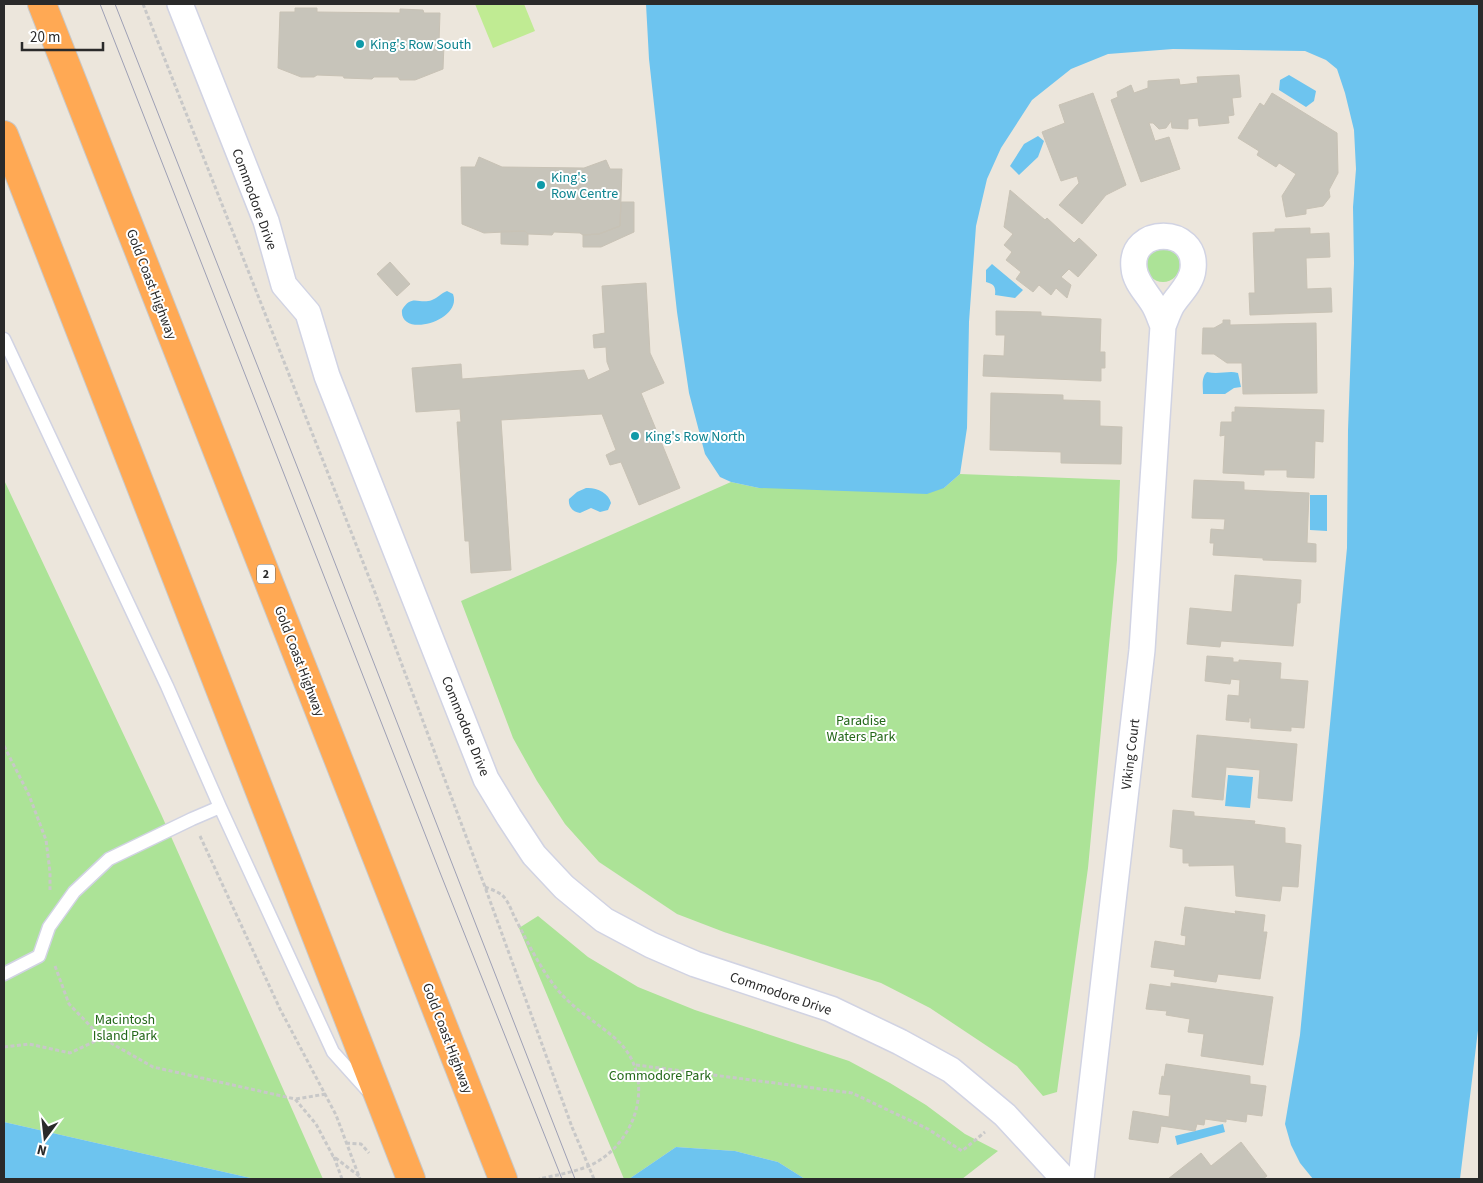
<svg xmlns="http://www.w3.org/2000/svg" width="1483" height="1183" font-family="'Source Sans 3',sans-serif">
	<rect width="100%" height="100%" fill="#ece6dc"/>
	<path fill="#ace397" d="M1146 265a17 17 0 1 1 34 0a17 17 0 1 1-34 0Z
		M960 474 1120 480 1117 560 1088 868 1057 1092 1043 1096 1017 1066 930 1008 881 983 724 932 677 914 599 862 565 824 537 781 513 738 461 601 731 482 759 488H944Z
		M4 480 161 814 323 1179H255L4 1122Z
		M538 916 588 957 638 987 695 1010 849 1061 890 1083 926 1105 965 1134 998 1151 962 1179H805L778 1162 735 1151 676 1147 629 1179H624L519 928Z"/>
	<path fill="#c0eb93" d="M475 4H524L535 31 493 48Z"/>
	<path fill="#6dc4ef" d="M646 4H1479V1022L1460 1179H1313L1300 1163 1291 1145 1285 1124 1300 1035 1347 548 1348 430 1354 263 1353 207 1356 169 1354 130 1345 93 1337 69 1326 60 1305 51 1173 49 1108 54 1071 69 1032 100 1001 148 987 179 976 226 969 322 967 428 960 474 944 488 927 494 759 488 731 482 720 477 705 454 689 393 677 312 649 59Z
		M1289 75 1316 91 1314 101 1306 107 1279 90 1280 80Z
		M1038 136 1044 141 1038 157 1019 175 1010 166 1024 144Z
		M992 264 1023 290 1015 298 995 295C996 287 994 284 986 282V270Z
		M447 291 453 294C463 321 399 339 402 310 412 293 419 305 432 300 438 298 441 293 447 291Z
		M1207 372C1219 375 1229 370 1238 373L1241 387 1234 388 1225 394H1203C1203 387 1201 377 1207 372Z
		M586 488C596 487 609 493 611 503L608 510 600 512 591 508 580 513C572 512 568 506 569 499L577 492Z
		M1310 495H1327V531L1310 530Z
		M1228 775 1253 777 1250 808 1225 806Z
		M4 1122 255 1179H4Z
		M1223 1124 1225 1132 1177 1145 1175 1136Z
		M676 1147 735 1151 778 1162 805 1179H629Z"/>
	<path fill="#c7c4ba" stroke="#c8c2b5" d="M295 8H317V12L400 13V9L423 10 424 13H440L439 43 444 44 443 69 415 80H400L398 77H374L372 79 344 78 343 76 317 75 314 77H301L278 68 280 12H295Z
		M1239 75 1241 97 1232 98 1234 115 1228 116 1229 123 1199 126 1198 118 1188 119V129L1172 128 1171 121 1166 128 1159 129 1153 123H1149L1155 141 1169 137 1180 169 1141 182 1111 100 1118 97 1117 92 1131 85 1134 93 1148 88V81L1179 79 1180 85 1198 83 1197 77Z
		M1093 93 1126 185 1106 195 1082 224 1059 205 1079 183 1077 176 1061 181 1042 132 1065 123 1059 105Z
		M1272 93 1337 133 1338 173 1329 190 1330 197 1323 206 1306 209V214L1286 217 1282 196 1296 174 1279 163 1276 167 1257 155 1259 151 1238 138 1260 103 1264 106Z
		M479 157 502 167 584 168 606 160 610 169H622L620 226 599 234 583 235 580 233 554 232 552 235 528 234 525 231 484 233 462 224 461 167H475Z
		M1010 190 1045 220 1047 218 1074 243 1079 238 1097 255 1078 277 1069 269 1061 277 1071 285 1067 298 1056 288 1051 295 1039 285 1033 292 1016 279 1021 272 1006 260 1012 252 1004 245 1013 234 1004 227Z
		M621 202H634V232L601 247H583V235L599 234 620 226Z
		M1310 228V234L1329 233 1330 257 1306 258 1307 289 1331 288 1332 312 1250 315 1249 293H1255L1253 233 1275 232V229Z
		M501 231H525L528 234V245L501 244Z
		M390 262 410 284 397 296 377 274Z
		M646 283 650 353 664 383 641 393 680 488 639 505 621 462 610 465 606 455 616 450 602 414 501 420 511 570 471 573 469 541H465L457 422H461L460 409 416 412 412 368 461 364 462 379 584 370 588 380 610 370 607 362 606 347 594 348 593 335 605 333 602 286Z
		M996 311 1041 312V316L1101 319 1100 352H1105V368H1101V381L983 376 984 355 1004 356 1005 335H996Z
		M1223 320H1230V325L1316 323 1317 393 1243 394 1242 363H1227L1214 354H1202L1203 328H1214L1223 323Z
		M991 393 1063 395V400L1100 401V426L1122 427 1121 464 1061 463V452L990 450Z
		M1235 407 1324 410 1323 442 1315 441 1314 478 1287 477V470H1264V475L1223 473 1225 435 1220 436 1221 422H1232V412H1235Z
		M1194 480 1244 482V490L1309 493 1307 543 1316 544V562L1263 560V558L1213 555 1214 543H1210L1211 529 1224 530 1225 519 1192 518Z
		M1235 575 1301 580 1300 603H1297L1293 646 1221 641 1220 647 1187 644 1190 608 1232 612Z
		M1207 656 1233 658V662H1239V660L1281 663 1280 679 1308 681 1304 728 1291 727V731L1251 728V718H1249V722L1226 720 1228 695 1239 696 1240 680 1231 679 1230 684 1205 681Z
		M1197 735 1297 744 1292 801 1258 798 1260 770 1226 767 1223 800 1192 797Z
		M1173 810 1194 812V816L1255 821 1254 824 1285 828V843L1301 845 1298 887 1282 886 1280 901 1236 896 1234 865 1189 866V863H1183V849L1170 847Z
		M1185 907 1236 914 1235 911 1265 915 1263 932H1267L1260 979 1218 974 1216 982 1174 976 1175 970 1151 967 1155 941 1185 946 1186 936 1181 935Z
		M1171 983 1273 997 1263 1065 1201 1056 1204 1034 1188 1032 1190 1019 1166 1015 1167 1011 1146 1009 1150 984 1171 987Z
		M1166 1064 1250 1076V1084L1266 1086 1262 1116 1247 1114 1246 1122 1226 1119V1122L1205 1119 1204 1125 1197 1124 1195 1131 1161 1126 1158 1143 1129 1139 1133 1111 1169 1117 1171 1095 1159 1094 1162 1076 1164 1077Z
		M1241 1142 1267 1176 1263 1179H1168L1201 1153 1211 1166Z"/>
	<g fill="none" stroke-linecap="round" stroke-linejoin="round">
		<g stroke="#d1d3e3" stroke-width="15">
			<path id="lane" d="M4 339 167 686 220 807 333 1052 368 1091
				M4 974 39 956 49 927 74 892 109 859 192 819 220 807"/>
		</g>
		<g stroke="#d1d3e3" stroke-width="28">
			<path id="street" d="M180 4 266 221 284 285 308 313 327 376 486 779 509 817 534 855 564 887 604 920 651 945 695 964 831 1009 900 1042 951 1070 1005 1115 1064 1179
				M1081 1179 1142 650 1163 326C1166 319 1168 312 1172 305 1179 294 1192 283 1193 269 1198 225 1129 226 1134 268 1135 282 1147 293 1154 305 1158 312 1160 319 1163 326"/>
		</g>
		<g stroke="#c8c8c8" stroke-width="30">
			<path id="highway" d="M42 4 503 1179
				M4 135 411 1179"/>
		</g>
		<path stroke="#c8c8c8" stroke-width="3" stroke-dasharray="4 2.5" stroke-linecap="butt" d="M143 4 374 590 485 887 572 1127
			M4 746 29 795 46 840 50 872V890
			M200 836 280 1009 336 1115 360 1179
			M485 887C491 889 498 892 502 895 508 900 512 912 515 918 527 941 538 964 553 984 571 1009 598 1022 619 1042 653 1076 640 1131 603 1158 585 1171 560 1174 539 1179
			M55 966 69 1004 102 1038 153 1067 295 1099 316 1124 333 1156 359 1176
			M4 1047 29 1044 70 1053 102 1038
			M636 1065 852 1093 928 1129 962 1151 985 1132
			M296 1099 326 1094
			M346 1143 361 1144 369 1153
			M334 1157 342 1179"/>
		<use href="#lane" stroke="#fff" stroke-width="12"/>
		<use href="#street" stroke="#fff" stroke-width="25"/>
		<use href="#highway" stroke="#ffa954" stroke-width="28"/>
		<path stroke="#9ea0b5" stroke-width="1" d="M100 4 441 875 562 1179
			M115 4 317 517 575 1179"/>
		<path stroke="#c8c8c8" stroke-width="3" stroke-dasharray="4 2.5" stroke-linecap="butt" d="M572 1127 594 1179"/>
	</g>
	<g fill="#0f9aa8" stroke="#fff" stroke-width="2">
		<circle cx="360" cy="44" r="5"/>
		<circle cx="541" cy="185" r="5"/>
		<circle cx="635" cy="436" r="5"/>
	</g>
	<g text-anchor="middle" stroke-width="4" stroke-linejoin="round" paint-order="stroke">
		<rect fill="#fff" stroke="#6a6a6a" stroke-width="1" x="257" y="564.5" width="18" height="19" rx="4"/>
		<g font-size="12" font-weight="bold" fill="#2a2a2a">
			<text x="266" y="578">2</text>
		</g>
		<g font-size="14" fill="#0d838f" stroke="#fff" text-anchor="start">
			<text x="370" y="49">King's Row South</text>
			<text x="551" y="182">King's<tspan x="551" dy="16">Row Centre</tspan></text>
			<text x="645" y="441">King's Row North</text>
		</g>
		<g font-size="14" fill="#2a2a2a" stroke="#fff">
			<text transform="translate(255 199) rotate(70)" y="5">Commodore Drive</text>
			<text transform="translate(152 284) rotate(69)" y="5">Gold Coast Highway</text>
			<text transform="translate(300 661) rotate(69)" y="5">Gold Coast Highway</text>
			<text transform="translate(466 726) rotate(68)" y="5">Commodore Drive</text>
			<text transform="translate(1130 754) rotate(-83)" y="5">Viking Court</text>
			<text transform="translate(781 993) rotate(19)" y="5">Commodore Drive</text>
			<text transform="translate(448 1038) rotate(69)" y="5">Gold Coast Highway</text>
		</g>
		<g font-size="14" fill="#246819" stroke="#fff">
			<text x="861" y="725">Paradise<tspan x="861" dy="16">Waters Park</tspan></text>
			<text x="125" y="1024">Macintosh<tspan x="125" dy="16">Island Park</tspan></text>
			<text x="660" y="1080">Commodore Park</text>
		</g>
	</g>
	<rect width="1483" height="1183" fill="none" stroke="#2a2a2a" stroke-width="10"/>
	<g transform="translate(45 1138) rotate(195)" stroke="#ffffff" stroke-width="4" paint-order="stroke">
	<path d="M0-4L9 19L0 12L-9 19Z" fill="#2a2a2a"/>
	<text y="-8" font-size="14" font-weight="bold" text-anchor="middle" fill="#2a2a2a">N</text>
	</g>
	<path d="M22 42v8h81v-8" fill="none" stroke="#2a2a2a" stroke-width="2.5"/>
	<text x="30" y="42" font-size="15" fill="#2a2a2a" stroke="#ffffff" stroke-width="4" paint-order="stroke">20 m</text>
</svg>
